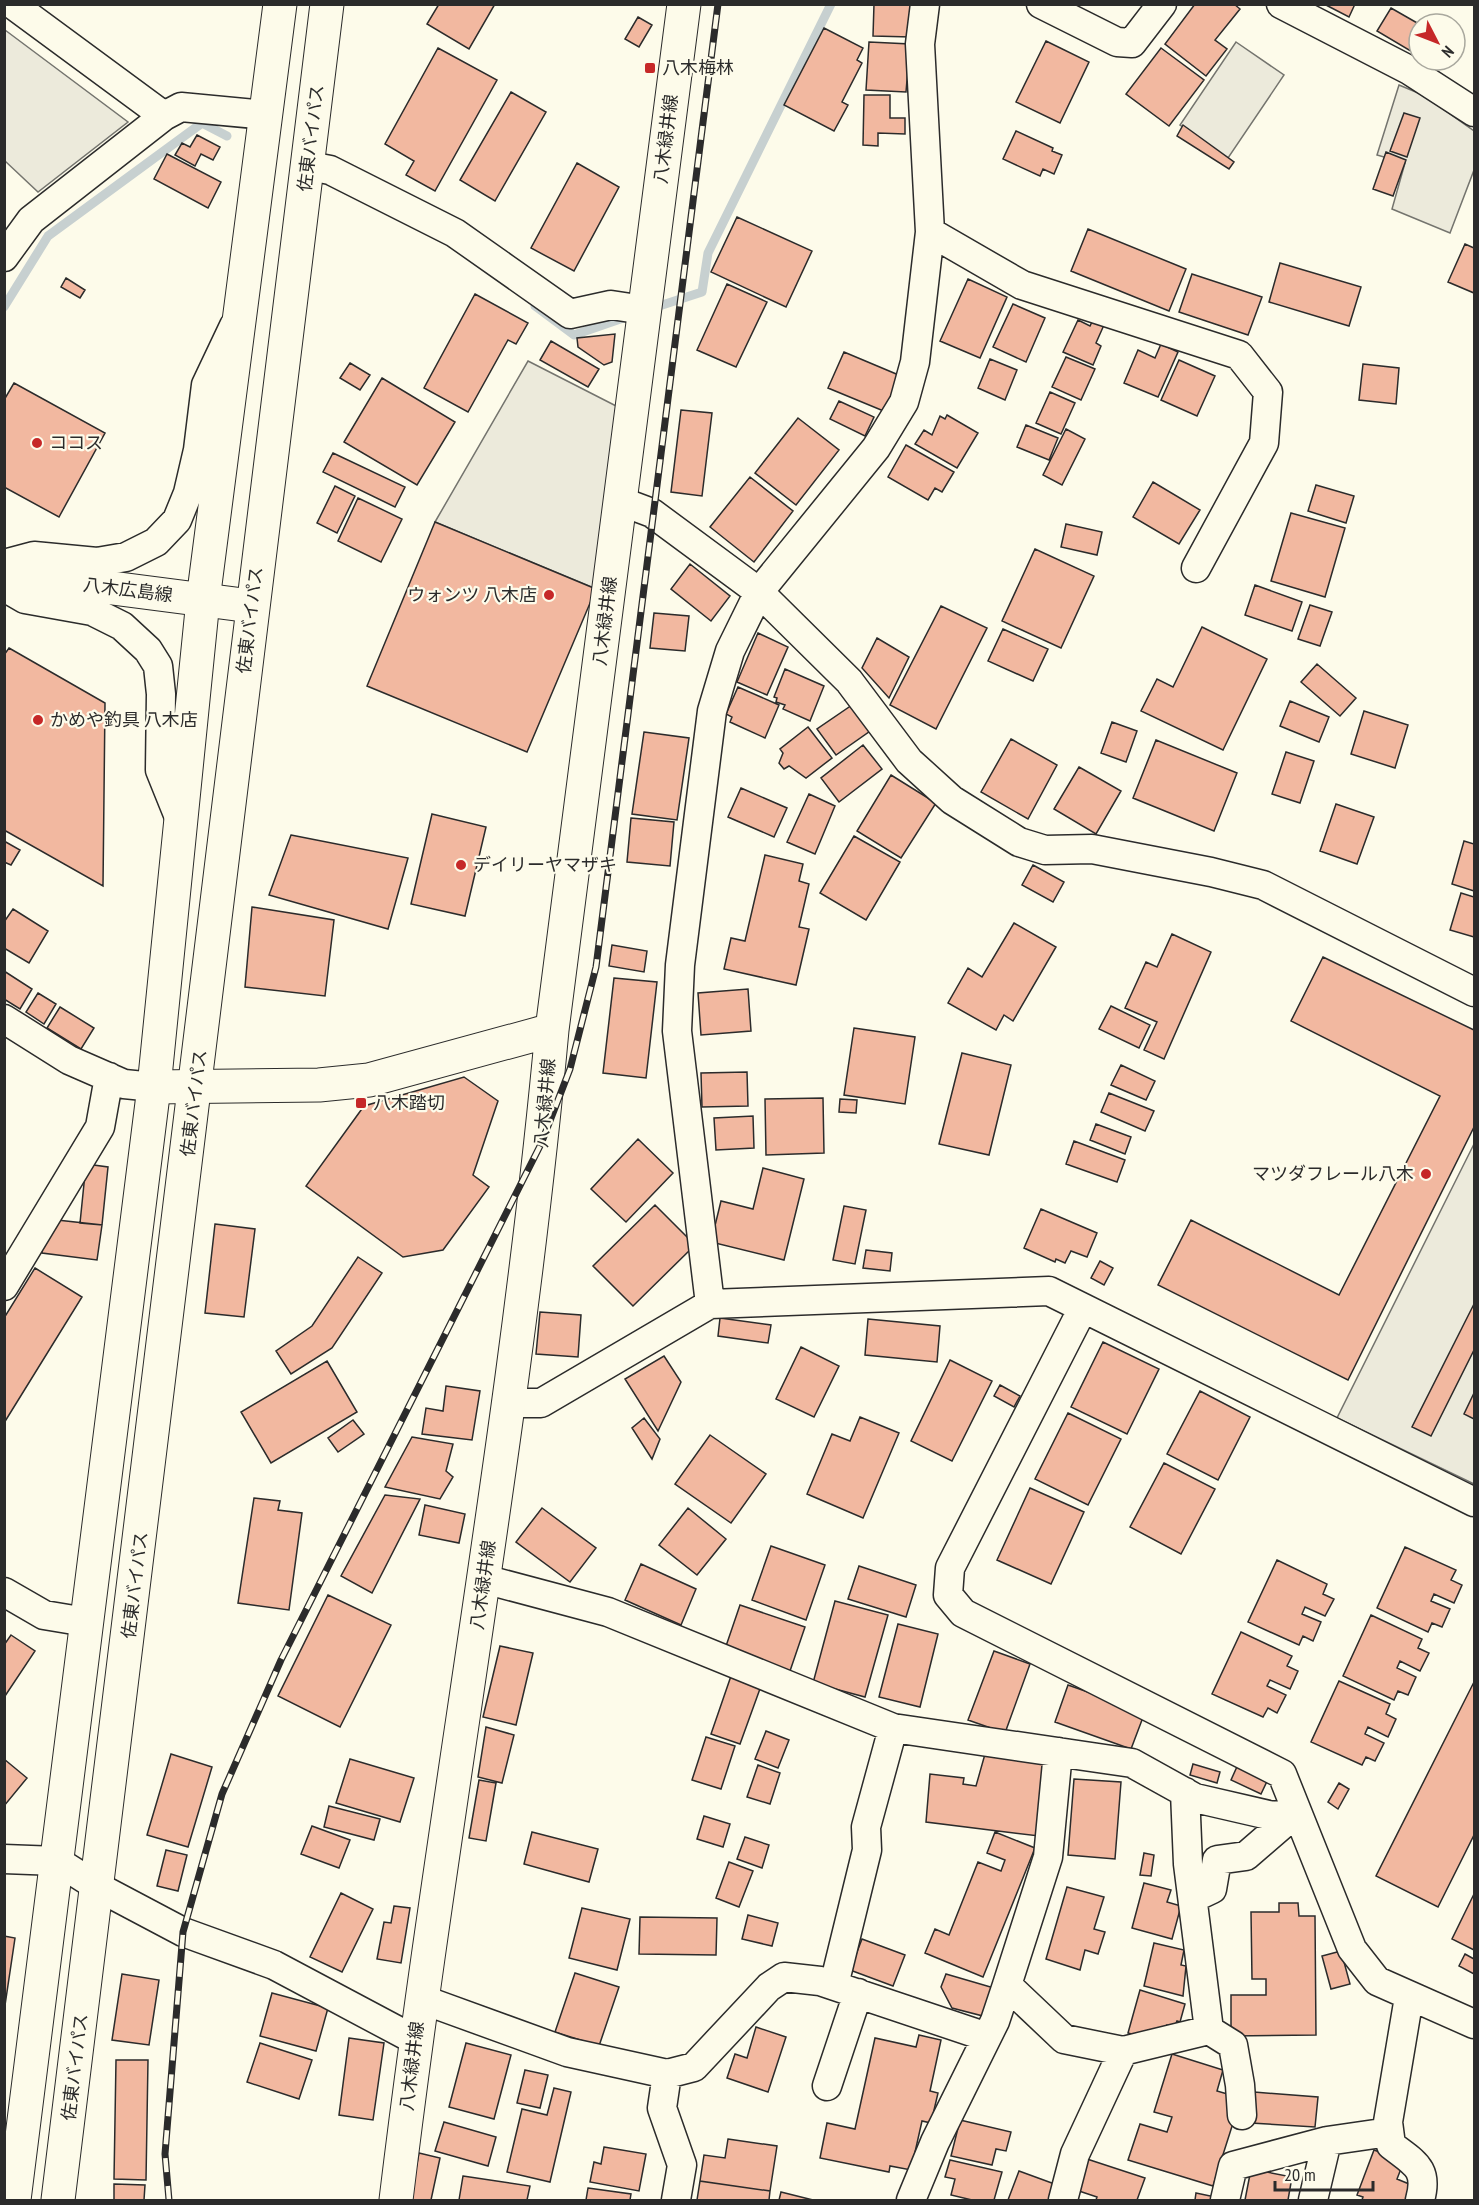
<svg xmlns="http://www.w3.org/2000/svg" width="1479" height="2205" font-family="'PT Sans Narrow','Noto Sans JP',sans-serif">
	<rect width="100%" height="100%" fill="#fdfbea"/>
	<path fill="#eceadb" stroke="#74746e" stroke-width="1.5" d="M5 30 128 122 38 192 5 161Z
		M1236 42 1284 75 1228 158 1180 125Z
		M1399 85 1423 95 1474 131V170L1450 233 1392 209 1405 163 1377 155Z
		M528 361 622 409 596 589 435 522Z
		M1474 1144V1484L1337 1418Z"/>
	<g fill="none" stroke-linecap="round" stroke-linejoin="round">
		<path stroke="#c7d0d0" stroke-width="9" d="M535 306 574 335 629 316
			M4 307 48 236 202 123 227 136
			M650 309 702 292 708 253 831 4"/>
	</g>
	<path fill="#f2b8a0" stroke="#2b2b2b" stroke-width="1.5" d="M439 4H495L469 49 427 24Z
		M874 4H912L911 37 873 36Z
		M1195 4H1234L1240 9 1215 40 1227 49 1206 76 1165 44Z
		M1324 4H1355L1349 17Z
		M1391 8 1419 24V44L1414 53 1377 31Z
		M638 17 652 25 639 47 625 39Z
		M824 28 863 48 857 60 862 63 842 102 848 105 834 131 784 105Z
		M1046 41 1089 62 1060 123 1016 102Z
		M869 42 910 44 906 92 866 90Z
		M438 48 497 80 435 191 406 175 414 161 385 144Z
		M1161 48 1204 80 1169 126 1126 94Z
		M511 92 546 112 495 201 460 180Z
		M864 95H890V118H905V134L878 133V146L863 145Z
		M1404 113 1420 118 1407 157 1390 151Z
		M1183 125 1234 162 1229 169 1177 136Z
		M1016 131 1053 148 1052 151 1062 155 1054 174 1043 169 1040 176 1003 159Z
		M197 135 220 147 213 160 201 154 195 166 175 155 182 143 190 147Z
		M1386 152 1406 160 1393 196 1373 189Z
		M167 154 221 182 208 208 154 179Z
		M577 163 619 187 574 271 531 248Z
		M737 217 812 251 786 307 711 272Z
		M1088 229 1186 269 1169 311 1071 271Z
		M1465 244 1474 248V293L1448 282Z
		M1280 263 1361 287 1349 326 1269 302Z
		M1192 274 1262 297 1248 335 1179 312Z
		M66 278 85 290 80 298 61 287Z
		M968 279 1007 297 980 358 940 341Z
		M727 284 767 302 736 367 697 350Z
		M475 294 528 323 516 344 508 340 468 412 424 388Z
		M1013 304 1045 318 1026 362 993 347Z
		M1078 320 1090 326 1093 320 1104 325 1096 343 1101 346 1093 365 1063 352Z
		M615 334 612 362 604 365 578 347 577 338Z
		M551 341 599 369 588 387 540 360Z
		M1161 344 1178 352 1158 397 1124 383 1138 350 1155 358Z
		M844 352 901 376 886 412 828 388Z
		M1066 357 1095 369 1081 400 1052 387Z
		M990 359 1017 370 1005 400 978 388Z
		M1179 360 1215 376 1197 416 1161 400Z
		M350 363 370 375 360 390 340 378Z
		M1363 364 1399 368 1396 404 1359 400Z
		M382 378 455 422 417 485 344 442Z
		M14 383 105 433 59 517 4 487V400Z
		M1050 392 1075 403 1061 434 1036 423Z
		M839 401 874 417 865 436 830 419Z
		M681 410 712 413 702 496 671 492Z
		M947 415 978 433 957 468 915 444 924 430 932 435 940 416 945 419Z
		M798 418 839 450 796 505 755 473Z
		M1026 425 1058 438 1049 460 1017 447Z
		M1066 429 1085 439 1062 485 1043 475Z
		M906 445 954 472 942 492 935 488 928 500 888 477Z
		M333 453 405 487 395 507 323 472Z
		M750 477 793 511 754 562 710 527Z
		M1153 482 1200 510 1179 544 1133 517Z
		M1316 485 1354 496 1346 523 1308 511Z
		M335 486 355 496 337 533 317 523Z
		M358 498 402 519 381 562 338 541Z
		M1291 513 1345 528 1325 597 1271 581Z
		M435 522 596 589 527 752 367 686Z
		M1066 524 1102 532 1097 555 1061 547Z
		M1035 549 1094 576 1061 648 1002 621Z
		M690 564 730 596 711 621 671 589Z
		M1255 585 1302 602 1292 631 1245 615Z
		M1310 605 1332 612 1320 646 1298 639Z
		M941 606 987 628 936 729 890 705Z
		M654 613 689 616 685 651 650 648Z
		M1202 627 1267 659 1223 750 1141 711 1157 679 1173 687Z
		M1003 629 1048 649 1033 681 988 661Z
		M758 633 788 647 767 695 737 682Z
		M877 638 909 657 889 698 862 668Z
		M9 648 105 703 103 886 4 830V655Z
		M1317 664 1356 698 1340 716 1301 682Z
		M785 669 824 686 810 721 783 709 785 705 776 702 777 698 774 697Z
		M738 687 779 705 765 738 730 722 732 717 726 714Z
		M1290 701 1329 717 1319 742 1280 726Z
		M855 703 873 729 836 755 817 729Z
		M1364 711 1408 725 1395 768 1351 754Z
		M1112 722 1137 731 1126 762 1101 753Z
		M808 727 832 758 806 778 789 766 784 769 779 763 783 753 780 749Z
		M644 732 689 738 677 820 632 814Z
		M1011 739 1057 765 1028 819 981 792Z
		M1156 740 1237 773 1214 831 1133 798Z
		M863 745 882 769 839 802 821 778Z
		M1286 752 1314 761 1300 803 1272 794Z
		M1079 767 1121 791 1096 834 1054 809Z
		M891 775 936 803 901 858 857 831Z
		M741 788 787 808 774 837 728 817Z
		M809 794 835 806 815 854 787 842Z
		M1336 804 1374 817 1357 864 1320 851Z
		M432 814 486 827 465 916 411 904Z
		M631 818 674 822 670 866 627 862Z
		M291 835 408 858 388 929 269 895Z
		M854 836 900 862 866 920 820 893Z
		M4 841 20 850 11 865 4 862Z
		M1464 841 1474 844V891L1452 884Z
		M765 855 803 864 799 881 809 884 799 927 809 929 796 985 724 969 731 938 745 941Z
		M1033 865 1064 882 1053 902 1022 885Z
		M1461 893 1474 897V937L1450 930Z
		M252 907 334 920 325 996 245 987Z
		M13 909 48 931 29 963 4 948V922Z
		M1014 923 1056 947 1013 1021 1004 1015 996 1030 948 1003 968 968 982 977Z
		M1172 934 1211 952 1164 1059 1144 1050 1157 1022 1125 1008 1146 962 1157 967Z
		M612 945 647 951 644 972 609 966Z
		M1323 957 1474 1030V1127L1348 1380 1158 1285 1191 1220 1339 1295 1440 1096 1291 1021Z
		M4 971 32 989 20 1009 4 999Z
		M614 978 657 982 646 1078 603 1073Z
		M748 989 751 1031 701 1035 698 993Z
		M38 993 56 1004 44 1024 26 1012Z
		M1111 1006 1150 1025 1139 1048 1099 1029Z
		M60 1007 94 1028 81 1049 47 1028Z
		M854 1028 915 1037 905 1104 844 1095Z
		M962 1053 1011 1065 989 1155 939 1144Z
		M1121 1065 1155 1081 1146 1100 1111 1085Z
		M747 1072 748 1106 702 1107 701 1073Z
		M464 1077 498 1101 473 1175 489 1187 443 1250 403 1257 306 1186 364 1106Z
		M1109 1093 1154 1111 1145 1131 1101 1112Z
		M823 1098 824 1153 766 1155 765 1099Z
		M840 1099 857 1100 856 1113 839 1112Z
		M753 1116 754 1148 716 1150 714 1118Z
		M1096 1124 1131 1137 1125 1154 1090 1140Z
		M638 1139 673 1173 626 1222 591 1189Z
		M1074 1141 1125 1160 1117 1182 1066 1164Z
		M86 1164 108 1167 102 1225 80 1223Z
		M763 1168 804 1179 784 1260 711 1242 721 1201 753 1209Z
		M655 1205 695 1245 633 1306 593 1266Z
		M844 1206 866 1210 855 1264 833 1260Z
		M1041 1209 1097 1233 1087 1257 1071 1251 1065 1263 1056 1259 1055 1262 1024 1248Z
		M57 1220 102 1225 97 1260 42 1253 44 1235Z
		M215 1224 255 1229 244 1317 205 1313Z
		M866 1250 892 1253 890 1271 863 1268Z
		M358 1257 382 1273 332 1348 291 1374 276 1351 312 1326Z
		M1100 1261 1113 1268 1104 1285 1091 1278Z
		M35 1268 82 1297 4 1423V1318Z
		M1474 1304V1350L1431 1436 1412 1427Z
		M540 1312 581 1315 578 1357 536 1354Z
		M720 1318 771 1325 768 1343 718 1336Z
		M868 1319 940 1326 937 1362 865 1355Z
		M1103 1342 1159 1369 1127 1434 1071 1407Z
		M801 1347 839 1366 814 1417 776 1399Z
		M664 1356 681 1382 658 1431 625 1379Z
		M950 1360 992 1381 952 1461 911 1441Z
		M327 1361 357 1412 271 1463 241 1412Z
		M1000 1385 1020 1396 1014 1407 994 1396Z
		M446 1386 480 1391 472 1440 422 1434 426 1408 443 1411Z
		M1200 1391 1250 1417 1218 1480 1167 1454Z
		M1474 1393V1419L1464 1414Z
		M1068 1413 1121 1439 1088 1505 1035 1479Z
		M860 1417 899 1433 863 1518 807 1494 832 1434 850 1441Z
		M644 1418 660 1439 652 1459 632 1428Z
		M353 1420 364 1434 338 1452 328 1438Z
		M710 1435 766 1474 731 1523 675 1484Z
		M412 1437 453 1444 446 1471 453 1477 440 1499 385 1487Z
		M1164 1463 1215 1489 1181 1554 1130 1527Z
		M1030 1488 1084 1512 1051 1584 997 1560Z
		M385 1495 420 1499 372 1593 341 1576Z
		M254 1498 280 1501 278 1510 302 1513 289 1610 238 1603Z
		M425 1505 465 1514 459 1543 419 1535Z
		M542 1508 596 1548 570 1582 516 1542Z
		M688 1508 726 1539 697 1575 659 1545Z
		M771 1546 825 1565 806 1620 752 1600Z
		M1405 1547 1456 1570 1451 1580 1462 1585 1454 1603 1434 1594 1431 1601 1450 1609 1442 1627 1432 1623 1428 1632 1377 1608Z
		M1277 1560 1327 1584 1323 1594 1334 1599 1325 1616 1305 1607 1302 1614 1321 1622 1313 1641 1303 1636 1299 1645 1248 1622Z
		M641 1564 696 1589 681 1625 625 1600Z
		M859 1566 916 1585 906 1617 848 1599Z
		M328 1595 391 1625 340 1727 278 1696Z
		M835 1601 888 1615 865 1697 813 1683Z
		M740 1605 805 1627 790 1671 725 1649Z
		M1371 1615 1422 1639 1418 1648 1429 1653 1420 1671 1400 1661 1397 1668 1416 1677 1408 1695 1398 1691 1394 1700 1343 1676Z
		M898 1624 938 1634 920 1707 879 1697Z
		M1241 1632 1292 1656 1287 1666 1298 1671 1290 1689 1270 1680 1267 1686 1286 1695 1277 1713 1268 1708 1263 1717 1212 1694Z
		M11 1635 35 1651 5 1696 4 1645Z
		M500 1646 533 1653 516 1725 483 1717Z
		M994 1651 1030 1664 1005 1733 968 1720Z
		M731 1676 761 1686 740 1744 711 1734Z
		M1339 1681 1390 1704 1386 1714 1396 1719 1388 1737 1368 1727 1365 1734 1384 1743 1375 1761 1366 1757 1362 1765 1311 1742Z
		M1474 1682V1835L1438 1907 1376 1876Z
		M1068 1685 1145 1712 1131 1749 1055 1722Z
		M486 1727 514 1735 502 1783 478 1777Z
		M766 1731 789 1740 778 1768 755 1759Z
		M706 1737 735 1746 721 1789 692 1780Z
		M171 1754 212 1767 188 1847 147 1835Z
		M985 1754 1050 1757 1039 1836 926 1822 930 1774 964 1778 963 1784 976 1786Z
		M4 1759 27 1778 4 1806Z
		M350 1759 414 1778 400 1822 336 1803Z
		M1240 1760 1270 1775 1261 1794 1231 1780Z
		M1193 1764 1220 1772 1217 1783 1190 1775Z
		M758 1765 780 1773 770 1804 747 1797Z
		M1074 1779 1121 1782 1115 1859 1068 1855Z
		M479 1780 496 1783 486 1841 469 1838Z
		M1339 1783 1349 1789 1338 1809 1328 1802Z
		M329 1806 380 1819 374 1840 324 1827Z
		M704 1816 730 1824 723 1847 697 1839Z
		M312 1826 350 1840 339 1868 301 1854Z
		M532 1832 598 1849 589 1882 524 1864Z
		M995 1832 1035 1848 983 1977 925 1953 935 1929 949 1935 978 1862 1001 1871 1005 1860 987 1853Z
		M745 1837 769 1845 762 1868 737 1859Z
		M166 1850 187 1855 178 1891 157 1886Z
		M1144 1853 1154 1855 1151 1876 1140 1875Z
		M729 1862 753 1871 739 1907 716 1898Z
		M1144 1883 1171 1890 1167 1902 1181 1906 1172 1939 1132 1928Z
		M1067 1887 1104 1897 1094 1929 1105 1932 1098 1954 1085 1950 1080 1970 1046 1959Z
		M341 1893 373 1909 342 1972 310 1957Z
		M1474 1894V1950L1452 1939Z
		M1279 1903H1298L1299 1916H1315L1316 2035 1231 2036V1995H1266V1979H1252L1251 1912H1279Z
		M394 1906 410 1908 401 1963 377 1959 384 1922 391 1923Z
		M582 1908 630 1919 617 1970 569 1958Z
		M748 1915 778 1923 772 1946 742 1939Z
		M640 1917 717 1918 716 1955 639 1954Z
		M4 1936 15 1938 4 2012Z
		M862 1939 905 1955 893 1986 850 1970Z
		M1154 1943 1184 1950 1181 1965 1186 1966 1183 1996 1144 1986Z
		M1341 1951 1350 1984 1331 1989 1322 1956Z
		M1465 1954 1474 1959V1974L1459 1966Z
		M575 1973 619 1987 599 2046 555 2032Z
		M122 1974 159 1980 149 2045 112 2040Z
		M946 1974 994 1988 983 2016 952 2008 941 1987Z
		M1140 1990 1185 2004 1180 2022 1177 2021 1174 2028 1167 2025 1164 2035 1148 2030 1146 2038 1128 2033Z
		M272 1993 328 2008 316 2051 260 2036Z
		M756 2027 786 2037 768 2092 727 2078 735 2054 747 2058Z
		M919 2035 941 2040 930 2091 938 2093 931 2123 922 2121 911 2170 890 2166 889 2172 820 2158 827 2123 855 2129 875 2038 916 2047Z
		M349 2038 384 2043 373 2120 339 2115Z
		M260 2043 312 2060 299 2099 247 2082Z
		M466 2043 511 2055 494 2119 449 2107Z
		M1172 2054 1223 2070 1217 2091 1241 2098 1213 2186 1128 2160 1140 2124 1167 2132 1172 2117 1154 2112Z
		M116 2060H148L146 2180 114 2179Z
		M525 2070 548 2075 540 2108 517 2103Z
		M554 2088 571 2092 550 2182 507 2172 522 2109 547 2115Z
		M1254 2092 1318 2097 1315 2127 1251 2123Z
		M960 2120 1011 2132 1006 2151 996 2149 992 2165 951 2156Z
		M444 2122 496 2137 488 2166 435 2151Z
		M728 2139 777 2146 770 2191 700 2181 704 2155 725 2158Z
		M604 2147 646 2154 639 2191 590 2182 594 2162 601 2164Z
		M1374 2150 1404 2161 1397 2179 1414 2186 1410 2200H1362L1363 2197 1357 2195Z
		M419 2153 440 2158 431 2200H410Z
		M1087 2159 1145 2178 1137 2200H1096L1097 2197 1076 2190Z
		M950 2160 1002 2172 994 2200H972L951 2195 955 2179 945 2177Z
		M1251 2169 1292 2177 1288 2200H1245Z
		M1019 2171 1060 2186 1055 2200H1008Z
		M463 2176 530 2186 527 2200H459Z
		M700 2181 770 2191 769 2200H697Z
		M114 2184 145 2185 144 2200H114Z
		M588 2188 631 2194 630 2200H586Z
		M781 2192 813 2200H779Z
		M1196 2193 1220 2198 1219 2200H1195Z"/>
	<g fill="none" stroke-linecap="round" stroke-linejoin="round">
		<g stroke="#2b2b2b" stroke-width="31">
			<path id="street" d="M12 4 164 116
				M1041 4 1117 42 1132 43 1162 4
				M1281 4 1409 70 1474 112
				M309 166 330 170 455 233 570 314 611 305 644 310
				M930 232 1022 285 1239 355 1268 392 1264 443 1196 568
				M4 257 31 220 164 116 181 107 266 115
				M620 501 652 513 759 592 849 681 909 761 952 800 1019 842 1045 850 1092 849 1211 872 1263 885 1474 992
				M4 564 34 556 97 562 126 557 156 542 177 520 188 493 198 450 206 385 234 326
				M4 587 25 599 92 611 122 626 148 650 158 666 161 694 160 770 181 822
				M4 1019 69 1060 124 1084 154 1087
				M4 1286 100 1127 109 1077
				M710 1304 677 1031 680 965 712 711 730 651 759 592 876 448 904 402 915 362 930 232 920 44 925 4
				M1083 1308 950 1568 948 1595 963 1613 1282 1774 1352 1949 1377 1981 1474 2024
				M507 1403H541L710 1304 1049 1291 1474 1502
				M484 1579 608 1612 893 1728 1132 1763 1195 1798 1273 1816 1297 1812
				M4 1592 44 1615 86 1622
				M4 1859 57 1861 98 1887 183 1932 274 1965 415 2040
				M1193 1898 1212 1889 1217 1860 1246 1856 1297 1812
				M834 1985 867 1850 866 1827 893 1728
				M1007 1985 1064 2039 1123 2051 1209 2030 1188 1864 1185 1792
				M1409 1997 1388 2122 1391 2145C1414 2163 1429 2168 1420 2200
				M421 1999 567 2052 667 2074 694 2067 769 1987 784 1977 820 1981 987 2037
				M1209 2030 1233 2045 1240 2085 1242 2115
				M667 2074 662 2108 682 2165 676 2200
				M827 2086 858 1993
				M1327 2141 1389 2132
				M911 2200 935 2142 995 2021 1007 1985 1048 1857 1058 1752
				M1063 2200 1075 2154 1123 2051
				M1225 2200 1233 2166 1327 2141 1313 2200"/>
		</g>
		<g stroke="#2b2b2b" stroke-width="35">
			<path id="secondary" d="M4 574 251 606
				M154 1087 319 1085 369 1080 552 1030
				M396 2200C443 1810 516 1422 552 1030L684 4"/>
		</g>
		<g stroke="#2b2b2b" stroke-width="35">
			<path id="highway" d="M14 2200 154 1087 203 600 280 4
				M58 2200 327 4"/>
		</g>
		<use href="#street" stroke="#fdfbea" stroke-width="28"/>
		<use href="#secondary" stroke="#fdfbea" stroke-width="33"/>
		<use href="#highway" stroke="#fdfbea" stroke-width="33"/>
		<g stroke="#2b2b2b" stroke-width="7">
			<path id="rail" d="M169 2200 165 2154 183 1932 222 1794 281 1660 541 1144 570 1069 596 967 718 4"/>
		</g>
		<use href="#rail" stroke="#fdfbea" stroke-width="4.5" stroke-dasharray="14" stroke-linecap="butt"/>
	</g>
	<g fill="#c62828" stroke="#fdfbea" stroke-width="2">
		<rect x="644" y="62" width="12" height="12" rx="3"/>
		<circle cx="37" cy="443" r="6"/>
		<circle cx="549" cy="595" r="6"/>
		<circle cx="38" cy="720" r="6"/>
		<circle cx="461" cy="865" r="6"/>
		<rect x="355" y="1097" width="12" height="12" rx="3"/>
		<circle cx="1426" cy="1174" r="6"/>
	</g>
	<g text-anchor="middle" stroke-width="4.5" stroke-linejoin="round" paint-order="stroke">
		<g font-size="18" fill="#2b2b2b" stroke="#fdfbea" text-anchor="start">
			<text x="662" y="74">八木梅林</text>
			<text x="49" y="449">ココス</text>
			<text x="537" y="601" text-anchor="end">ウォンツ 八木店</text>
			<text x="50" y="726">かめや釣具 八木店</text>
			<text x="473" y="871">デイリーヤマザキ</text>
			<text x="373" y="1109">八木踏切</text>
			<text x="1414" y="1180" text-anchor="end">マツダフレール八木</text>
		</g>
		<g font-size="18" fill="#2b2b2b" stroke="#fdfbea">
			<text transform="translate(311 138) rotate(-83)" y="6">佐東バイパス</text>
			<text transform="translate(666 139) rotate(-83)" y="6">八木緑井線</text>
			<text transform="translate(128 590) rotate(7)" y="6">八木広島線</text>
			<text transform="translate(250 620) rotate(-83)" y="6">佐東バイパス</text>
			<text transform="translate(605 621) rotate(-83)" y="6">八木緑井線</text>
			<text transform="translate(194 1103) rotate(-83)" y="6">佐東バイパス</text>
			<text transform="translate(545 1103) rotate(-85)" y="6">八木緑井線</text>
			<text transform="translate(135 1585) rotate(-83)" y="6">佐東バイパス</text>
			<text transform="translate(483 1585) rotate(-82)" y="6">八木緑井線</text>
			<text transform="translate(412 2066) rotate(-83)" y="6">八木緑井線</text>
			<text transform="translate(75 2067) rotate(-83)" y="6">佐東バイパス</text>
		</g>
	</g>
	<rect width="1479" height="2205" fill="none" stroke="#2b2b2b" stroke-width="12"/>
	<g transform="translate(1437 42) rotate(132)"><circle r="28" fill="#fdfbea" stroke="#a9a89e" stroke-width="1.5"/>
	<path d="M0-4.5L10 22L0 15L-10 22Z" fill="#c62828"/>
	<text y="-9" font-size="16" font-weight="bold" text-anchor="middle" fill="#2b2b2b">N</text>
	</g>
	<path d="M1275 2181v9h98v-9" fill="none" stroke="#2b2b2b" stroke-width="3"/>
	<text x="1284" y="2181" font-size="18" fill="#2b2b2b" stroke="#fdfbea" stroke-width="4.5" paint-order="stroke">20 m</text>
</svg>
